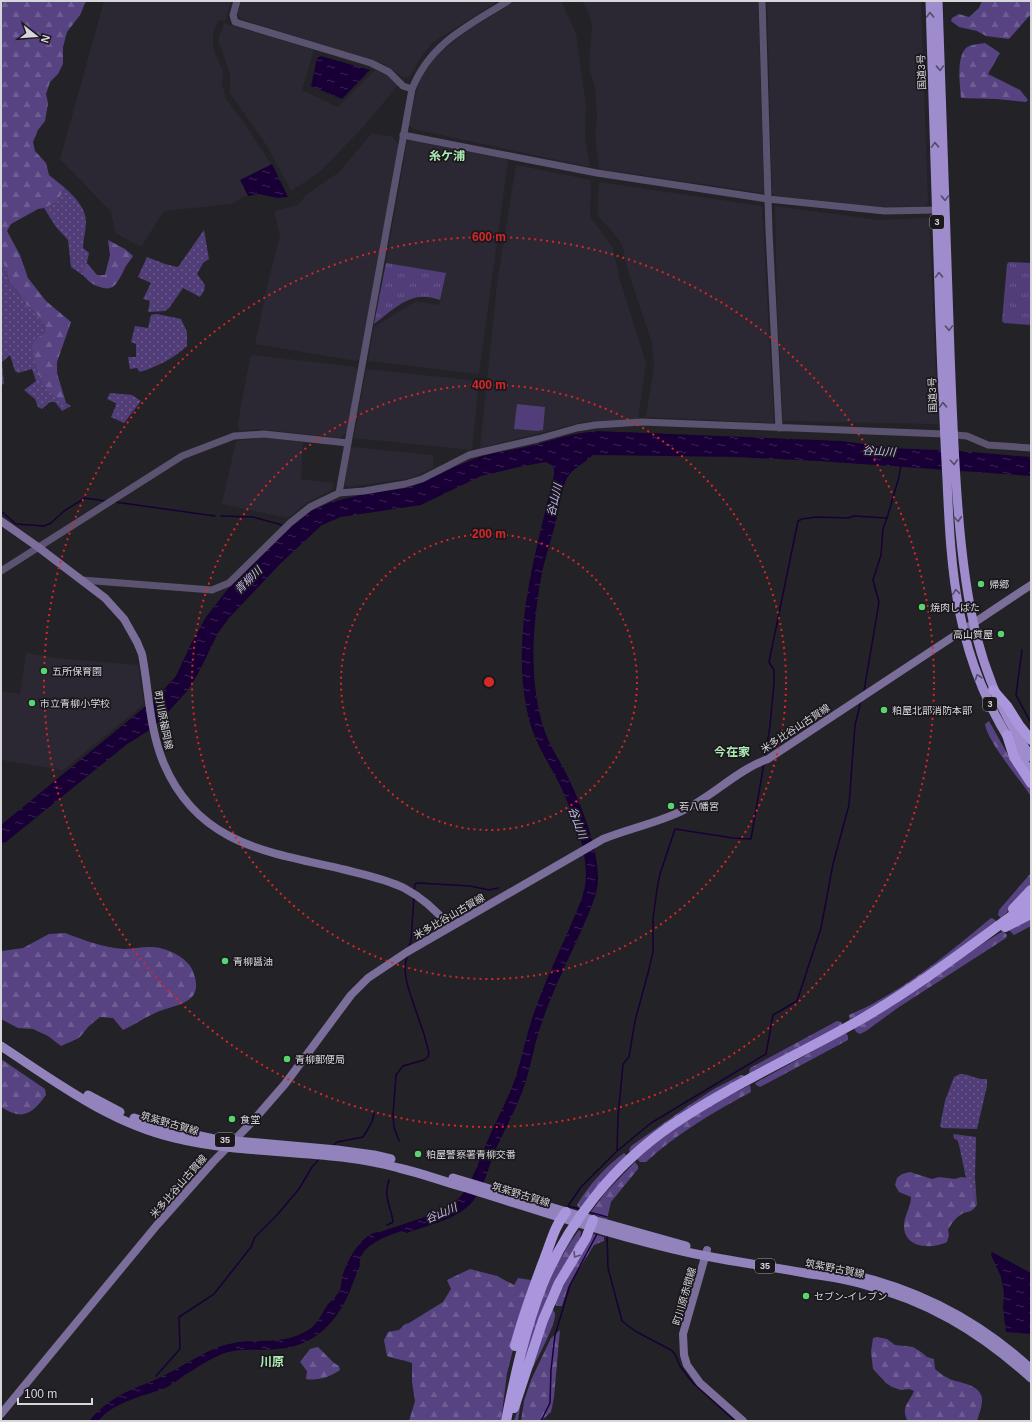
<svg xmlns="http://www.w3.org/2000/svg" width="1032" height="1422" font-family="Helvetica,'Noto Sans JP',sans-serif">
	<defs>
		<pattern id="grass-dots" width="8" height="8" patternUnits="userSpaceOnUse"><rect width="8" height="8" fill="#513e78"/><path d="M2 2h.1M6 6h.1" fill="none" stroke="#69598b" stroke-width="1.8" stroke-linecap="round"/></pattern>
		<pattern id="forest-firs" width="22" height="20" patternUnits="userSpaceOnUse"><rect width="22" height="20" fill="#574382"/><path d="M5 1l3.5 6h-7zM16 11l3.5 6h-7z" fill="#6e5d93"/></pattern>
		<pattern id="park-tufts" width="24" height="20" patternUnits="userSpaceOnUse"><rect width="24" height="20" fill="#513e78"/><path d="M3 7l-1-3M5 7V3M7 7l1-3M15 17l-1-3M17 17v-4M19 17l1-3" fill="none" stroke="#69598b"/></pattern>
		<pattern id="water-ripples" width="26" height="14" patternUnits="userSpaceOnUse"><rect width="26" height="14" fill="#180036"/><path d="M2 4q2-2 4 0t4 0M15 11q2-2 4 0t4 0" fill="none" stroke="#392452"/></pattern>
	</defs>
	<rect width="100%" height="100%" fill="#232227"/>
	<path fill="#2b2833" d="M104 1H231L225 21 219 20 213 31V48L223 72 222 84 226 99 243 121 270 163 286 194 260 193 245 196 232 204 164 211 141 247 115 233 111 212 60 159Z
		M240 1H498L432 43 419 60 410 76 404 78 384 64 241 19 237 14Z
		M516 1H561L576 33 586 107 585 137 590 167 413 129 409 125 416 92 422 74 439 53 465 32Z
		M582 1H758L764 193 599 169 595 134 597 120 595 88 589 67 592 25 589 14Z
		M767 1H921L928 202 924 206 883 207 775 196 772 193Z
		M224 23 314 50 302 90 338 107 375 70 389 76 398 85 364 126 321 171 291 191 267 146 230 93V75L218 40Z
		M372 133 393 137 399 145 360 359 356 361 255 344 269 278 280 236 274 211 298 205 306 195 339 172Z
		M412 138 507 158 508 161 479 374 368 361 374 327 416 301 439 305 446 274 386 263 407 142Z
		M516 165 591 180 590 216 613 248 619 277 646 363 638 419 583 422 480 448 497 284Z
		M599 182 762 206 774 423 646 417 654 367 652 343 629 274 622 244 597 214Z
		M775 206 879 220 929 218 938 424 783 421 777 305Z
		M253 355 355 367 358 371 347 432 340 438 259 429 239 431 238 423 250 358Z
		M366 369 479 381 472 450 354 438Z
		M264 437 303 442 301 479 334 483 332 490 308 502 288 518 222 504 236 441Z
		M352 447 433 455V468L411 478 349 487 344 485 350 449Z
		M26 653 56 658 138 665 144 704 62 771 56 769 1 760V691L20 694Z"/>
	<path fill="url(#grass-dots)" d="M65 188C75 197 86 208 86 222 86 231 83 239 83 248L89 253C88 261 84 268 84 276L71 267 68 240 56 227 44 208 57 202Z
		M204 230 209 259 203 263 197 274 205 285 204 291 200 297 183 288 169 308 165 311 148 312 150 301 143 299 151 283 138 277 147 257 165 264 178 267Z
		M1 261 6 268 9 283 18 292 24 302 38 316 44 325 45 332 36 339 53 395 71 406 62 411 55 402H50L42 409 38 407 35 399 24 390 36 381 32 369 18 373 15 371 10 355 2 362 4 384 1 385Z
		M157 314 181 319 187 332V346C173 359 158 366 140 372L137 368 130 369 128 357H136V344L131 342 135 326 148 328 151 315Z
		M110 393 132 395 141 401 124 423 111 417 115 408 116 403 107 399Z
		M960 1074C970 1074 976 1080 987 1079V1086L977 1129 942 1128 940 1126 945 1101 954 1077Z
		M953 1134 976 1137 975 1178 977 1205 976 1206 973 1188 969 1178H966L959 1145 958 1141 954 1138Z"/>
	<path fill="url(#forest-firs)" d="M1 1H86L80 15 67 32 63 47V64L58 74 50 82 46 94 48 103 45 121 38 130 33 142 35 151 46 163 49 175 65 188 57 202 44 208 38 209 11 224 7 231 20 255 28 278 46 301 71 322 57 362V373L66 403C61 400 56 398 52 394 39 383 35 362 32 346L36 339 45 332 44 325 38 316 24 302 18 292 9 283 6 268 1 261Z
		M982 1H1031V14L1009 39 986 36 977 31 959 27 951 21 952 18 959 14 969 17 979 8Z
		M985 43 1000 53 988 74 1020 90 1028 100 1026 102 997 99 961 98C960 85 956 58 966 48 971 44 979 44 985 43Z
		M108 240 125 249 133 256C130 261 125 266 123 272 117 283 114 292 100 287 93 285 88 281 84 276V268L87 263 97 275H105L110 255Z
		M989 721 1008 755 1031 788V796C1020 780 987 741 985 724Z
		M1031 873V887L1001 918 998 915 999 910Z
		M1031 917V926L1014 935 1008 929Z
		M991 918 994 919 997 922 979 938 850 1022 849 1015C859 1010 870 1006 879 1000 918 979 957 946 991 918Z
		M1003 931 1007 935 1006 938 899 1007 866 1031 860 1034 856 1032 854 1028 939 974 982 944Z
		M65 933C84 940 104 948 124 949 135 949 148 945 160 948 172 951 186 958 192 969 207 1004 178 1003 155 1013 144 1018 134 1025 123 1030L113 1018 100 1017 89 1026 79 1038 61 1046 48 1036 33 1029 18 1028 1 1019V952L2 951 23 948 49 934Z
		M837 1021 841 1022 843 1026 750 1076 749 1073 750 1068Z
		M846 1033 848 1036V1040L760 1087 756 1085 755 1083Z
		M1 1059 45 1089 46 1095C32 1114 23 1121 1 1107Z
		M741 1075 745 1076 746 1078 630 1153 629 1150 631 1146 688 1106 714 1089Z
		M750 1085 751 1092C714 1112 677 1133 646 1162H640L637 1159C670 1129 709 1105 750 1085Z
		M624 1153 630 1158 581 1210 577 1205 578 1203C590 1184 605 1167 624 1153Z
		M635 1162 638 1166V1169L611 1202 607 1219 590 1213 606 1192Z
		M910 1172 932 1179 939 1177 955 1179 961 1177 969 1178 973 1188 976 1206C970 1214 969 1210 962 1214 956 1217 951 1224 948 1230L949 1235 947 1242C933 1249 906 1249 904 1228 903 1217 911 1208 911 1197L899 1192 895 1185 897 1178 902 1174Z
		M579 1230 581 1232 580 1240 516 1393C529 1337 543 1277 579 1230Z
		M594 1234 604 1237V1241L594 1245 568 1287 562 1306H557L554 1303 590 1237Z
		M470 1269 497 1276 514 1285 518 1278 531 1280 507 1373 501 1421H409L415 1401 412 1382V1363C404 1360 395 1359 387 1356L384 1340 388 1332 399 1330 405 1324 409 1323 443 1302 451 1289 447 1280Z
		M551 1307 555 1313C557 1325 532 1367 526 1382 522 1394 520 1408 518 1421H514L527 1375Z
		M560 1330 554 1397 551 1412 541 1421H521L524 1401 531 1380 551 1338Z
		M877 1337 887 1339 895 1345 913 1347 921 1352 927 1357 934 1359 935 1369C939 1372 943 1376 948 1378 952 1381 958 1381 963 1383 987 1390 984 1400 977 1421L907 1420C901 1407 909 1403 914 1391L909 1389 901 1390 892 1387 886 1383 873 1369 871 1352 873 1338Z
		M318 1347 334 1363 339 1366 340 1370C330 1377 318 1381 306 1379L307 1371 300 1362 310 1349Z"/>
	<path fill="url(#park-tufts)" d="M1009 262 1031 263V325L1004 323 1002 321 1007 264Z
		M386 263 446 273 440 300C434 298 427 296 421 297 403 298 388 314 374 324Z"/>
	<path fill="#513e78" d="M517 404 545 407 543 430 537 431 514 429Z"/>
	<path fill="url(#water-ripples)" d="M321 56 370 70 342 99 311 86 317 58Z
		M272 164 288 197 278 198 259 194 248 196 240 180Z
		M597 431 842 441 892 448 960 451 1031 457V476L818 461 735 457 593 455C584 464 574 467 567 478 561 490 559 511 555 525 550 544 543 564 540 584 532 632 529 685 545 732 550 746 558 758 565 771 579 799 599 848 598 879 598 896 588 914 582 929 568 960 553 990 542 1022 535 1041 532 1061 526 1081 518 1106 505 1129 494 1153 488 1169 484 1187 473 1201 459 1219 428 1225 407 1233L402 1231C389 1235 357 1246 360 1265 356 1274 353 1284 349 1293 335 1325 312 1347 277 1349 260 1351 241 1348 225 1353 211 1358 198 1367 185 1375 179 1379 172 1385 165 1388 142 1397 115 1401 98 1421H89C97 1412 104 1405 114 1399 129 1389 147 1384 163 1376 186 1365 209 1347 234 1343 257 1339 282 1344 303 1333 319 1325 319 1317 328 1304 332 1300 337 1296 340 1290 341 1287 341 1282 342 1278 345 1264 362 1231 380 1232 402 1224 446 1213 461 1196 473 1181 479 1160 487 1142 496 1120 509 1098 516 1076 523 1054 527 1031 535 1010 545 982 558 954 570 927 577 910 586 893 586 875 586 844 571 809 558 781 548 762 536 744 530 723 508 641 535 556 554 475V469L551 465 546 462 519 467 481 476 421 505 341 517 322 525 280 564 229 618 218 633 198 674 187 691 161 720 148 731 126 745 1 846V825L157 697 176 676 192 642 206 617 231 585 292 525 311 511 331 502 369 493 407 488C429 481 448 469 469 461 487 453 507 451 526 447 550 441 572 433 597 431Z
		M992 1252 1031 1273V1334L1006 1332 1003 1308 1004 1293 1001 1277 991 1255Z"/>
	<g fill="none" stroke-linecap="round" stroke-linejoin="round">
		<path stroke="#180036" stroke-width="1.5" d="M115 502 215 516
			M1 511 16 524 44 526 51 523 64 511 85 498 105 501
			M221 516 253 517 282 525
			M1022 650 1016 695 1031 723
			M864 691 879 602 873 580 881 555 883 529 887 518
			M765 758 770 726 774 683V670L769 662 798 521 802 519 816 517 848 518 854 516 887 518 899 477 901 464
			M414 891 415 884 418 883 470 886 489 890 498 888
			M409 946 411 941 414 896
			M399 1141 394 1127 393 1115 396 1075 403 1066 424 1060 428 1057 429 1053C426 1040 422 1027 417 1014 411 995 401 975 407 956
			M333 1146 337 1142 363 1137 372 1122 374 1113
			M617 1151 651 1123 766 1054 773 1015 797 1001 821 928 833 864 849 805 855 725 861 701
			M580 1209 568 1206 581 1187 617 1151 618 1117 623 1064 629 1057 635 1021 649 969 653 952V919L657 889 660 874 675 829 733 838 751 839 764 763
			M589 1212 607 1217
			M387 1225 393 1222C391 1205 383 1199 389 1180
			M607 1234 608 1268 622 1321 635 1331 671 1350 675 1354 680 1366 692 1382 735 1421
			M156 1376 180 1349 179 1317 208 1298 214 1294 251 1247 255 1237 277 1215 299 1189 312 1167 320 1158
			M541 1421 550 1403 551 1370 555 1335 570 1285 598 1232"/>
		<path stroke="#5b5370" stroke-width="7" d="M237 1 233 15 235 22 371 63 389 72 403 86 412 89
			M762 1 769 231 779 428
			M403 135 597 173 768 199 885 211 937 210
			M339 493 412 89C430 43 468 26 508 1
			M1 571 182 456 234 436 264 434 348 443
			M82 580 212 590 229 583 290 523 310 507 339 493 364 491 405 484 422 479 469 455 477 453 538 439 577 428 595 425 642 422 944 434 967 436 988 445 1031 448"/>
		<path stroke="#7b6e9b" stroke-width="8" d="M1 521 38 547 105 598 124 619 137 642 142 654C149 690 149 729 164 764 199 846 270 852 346 870 366 875 386 879 404 888 423 898 437 911 450 927
			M707 1250 683 1334 684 1355 687 1365 700 1383 743 1421
			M1 1414 157 1225 213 1162 251 1123 285 1084 351 995 368 978 407 952 603 839C630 828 658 823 684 810 713 796 737 770 768 759L948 640C976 622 1003 603 1031 585"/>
		<path stroke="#9383bd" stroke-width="9" d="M1 1046C56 1082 110 1123 175 1138 249 1156 326 1148 399 1168 421 1173 442 1181 463 1187 538 1210 613 1236 691 1253 728 1261 767 1266 805 1273 823 1276 841 1278 859 1283 928 1301 978 1330 1031 1378
			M88 1095 120 1112
			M134 1118 163 1128 214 1139 337 1150 374 1155 391 1159
			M453 1178 593 1220 686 1246
			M849 1274C917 1289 979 1321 1031 1369"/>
		<path stroke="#9e8ccc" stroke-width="9" d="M930 1C933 108 937 215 940 322 942 375 944 427 947 480 949 525 951 570 960 614 971 671 996 725 1031 772
			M938 1C941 108 945 215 949 322 951 384 953 446 958 508 965 599 977 679 1031 757"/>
		<path stroke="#aa96dc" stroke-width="10" d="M993 690 1007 706 1019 725 1031 740
			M1007 735 1014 757 1031 783
			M1013 909 1031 890
			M1005 927 1031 914
			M515 1346C523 1316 534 1286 545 1257 551 1242 555 1225 566 1212
			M514 1408 543 1320 559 1283 586 1238 593 1220
			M506 1421C515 1375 525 1330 542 1286 568 1222 615 1164 672 1125 731 1085 796 1056 858 1021 919 986 974 943 1031 902"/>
	</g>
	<defs><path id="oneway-chevron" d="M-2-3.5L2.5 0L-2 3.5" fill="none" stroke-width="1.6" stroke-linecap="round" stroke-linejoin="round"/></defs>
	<g stroke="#554c6c">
		<use href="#oneway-chevron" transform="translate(930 15) rotate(-92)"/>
		<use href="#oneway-chevron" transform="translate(940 68) rotate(88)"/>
		<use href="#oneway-chevron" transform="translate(935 145) rotate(-92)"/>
		<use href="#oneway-chevron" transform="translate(945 198) rotate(88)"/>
		<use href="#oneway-chevron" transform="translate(939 275) rotate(-92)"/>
		<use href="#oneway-chevron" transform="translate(949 328) rotate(88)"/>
		<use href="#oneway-chevron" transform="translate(943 405) rotate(-92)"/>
		<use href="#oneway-chevron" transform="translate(954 462) rotate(86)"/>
		<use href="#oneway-chevron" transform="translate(958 519) rotate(85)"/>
		<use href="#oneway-chevron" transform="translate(956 592) rotate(-98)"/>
		<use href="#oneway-chevron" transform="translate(978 677) rotate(-109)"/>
	</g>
	<use stroke="#5b5173" href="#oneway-chevron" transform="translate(576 1255) rotate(122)"/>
	<g fill="none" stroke="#d62828" stroke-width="2" stroke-dasharray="2 4">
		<circle cx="489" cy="682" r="148"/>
		<circle cx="489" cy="682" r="297"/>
		<circle cx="489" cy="682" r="445"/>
	</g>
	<g fill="#5ad56e" stroke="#1a181d" stroke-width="1.5">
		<circle cx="981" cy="584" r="4"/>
		<circle cx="922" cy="607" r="4"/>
		<circle cx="1001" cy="634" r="4"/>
		<circle cx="44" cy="671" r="4"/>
		<circle cx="32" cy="703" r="4"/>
		<circle cx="884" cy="710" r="4"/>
		<circle cx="671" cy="806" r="4"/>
		<circle cx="225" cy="961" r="4"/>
		<circle cx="287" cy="1059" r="4"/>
		<circle cx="232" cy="1119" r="4"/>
		<circle cx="418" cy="1154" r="4"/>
		<circle cx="806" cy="1296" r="4"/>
	</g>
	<g text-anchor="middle" stroke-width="3.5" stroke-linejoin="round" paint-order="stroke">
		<g fill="#1a181d" stroke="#9e9da1" stroke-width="1">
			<rect x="930" y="215" width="14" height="14" rx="3"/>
			<rect x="983" y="697" width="14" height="14" rx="3"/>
			<rect x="215" y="1133" width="20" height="14" rx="3"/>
			<rect x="755" y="1259" width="20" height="14" rx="3"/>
		</g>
		<g font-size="9" font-weight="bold" fill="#d7d6da">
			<text x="937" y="225">3</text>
			<text x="990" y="707">3</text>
			<text x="225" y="1143">35</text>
			<text x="765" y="1269">35</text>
		</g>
		<g font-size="10" fill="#d7d6da" stroke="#1a181d">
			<text transform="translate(921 72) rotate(-92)" y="4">国道3号</text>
			<text transform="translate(932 395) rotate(-92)" y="4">国道3号</text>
			<text transform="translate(164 720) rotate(79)" y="4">町川原福岡線</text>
			<text transform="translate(795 728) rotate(-33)" y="4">米多比谷山古賀線</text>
			<text transform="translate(449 916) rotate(-30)" y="4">米多比谷山古賀線</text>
			<text transform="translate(170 1123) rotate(16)" y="4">筑紫野古賀線</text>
			<text transform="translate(178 1186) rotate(-49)" y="4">米多比谷山古賀線</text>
			<text transform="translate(521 1194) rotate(17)" y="4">筑紫野古賀線</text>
			<text transform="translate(835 1268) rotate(11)" y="4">筑紫野古賀線</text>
			<text transform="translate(684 1296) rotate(-74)" y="4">町川原赤間線</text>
		</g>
		<g font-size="10" fill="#d7d6da" stroke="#1a181d" text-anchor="start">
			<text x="989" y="588">帰郷</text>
			<text x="930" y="611">焼肉しばた</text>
			<text x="993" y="638" text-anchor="end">高山質屋</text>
			<text x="52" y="675">五所保育園</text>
			<text x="40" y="707">市立青柳小学校</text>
			<text x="892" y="714">粕屋北部消防本部</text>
			<text x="679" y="810">若八幡宮</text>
			<text x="233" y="965">青柳醤油</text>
			<text x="295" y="1063">青柳郵便局</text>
			<text x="240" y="1123">食堂</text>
			<text x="426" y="1158">粕屋警察署青柳交番</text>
			<text x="814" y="1300">セブン-イレブン</text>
		</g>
		<g font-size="11" font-style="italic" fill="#cabbf4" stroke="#1a181d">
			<text transform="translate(879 451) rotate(4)" y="4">谷山川</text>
			<text transform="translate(554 500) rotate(-77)" y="4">谷山川</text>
			<text transform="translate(248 580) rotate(-45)" y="4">青柳川</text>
			<text transform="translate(578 823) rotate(70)" y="4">谷山川</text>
			<text transform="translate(441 1213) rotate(-24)" y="4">谷山川</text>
		</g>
		<g font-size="12" font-weight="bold" fill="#aeecb3" stroke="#1a181d">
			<text x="447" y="160">糸ケ浦</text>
			<text x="732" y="756">今在家</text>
			<text x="272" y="1366">川原</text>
		</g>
	</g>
	<circle cx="489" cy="682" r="6" fill="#d62828" stroke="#1a181d" stroke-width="2"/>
	<g font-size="12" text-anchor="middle" font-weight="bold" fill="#d62828" stroke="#1a181d" stroke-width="3.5" stroke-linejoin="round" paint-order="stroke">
		<text x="489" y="241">600 m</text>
		<text x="489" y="389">400 m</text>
		<text x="489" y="538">200 m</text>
	</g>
	<rect width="1032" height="1422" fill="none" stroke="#d7d6da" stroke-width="4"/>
	<g transform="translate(36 36) rotate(107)" stroke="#1a181d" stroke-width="3" paint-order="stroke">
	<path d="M0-3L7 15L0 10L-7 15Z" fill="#d7d6da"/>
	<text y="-6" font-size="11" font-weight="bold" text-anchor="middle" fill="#d7d6da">N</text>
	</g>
	<path d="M18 1398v6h74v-6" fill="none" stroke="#d7d6da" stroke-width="2"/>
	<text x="24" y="1398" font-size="12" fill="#d7d6da" stroke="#1a181d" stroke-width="3" paint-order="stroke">100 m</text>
</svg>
